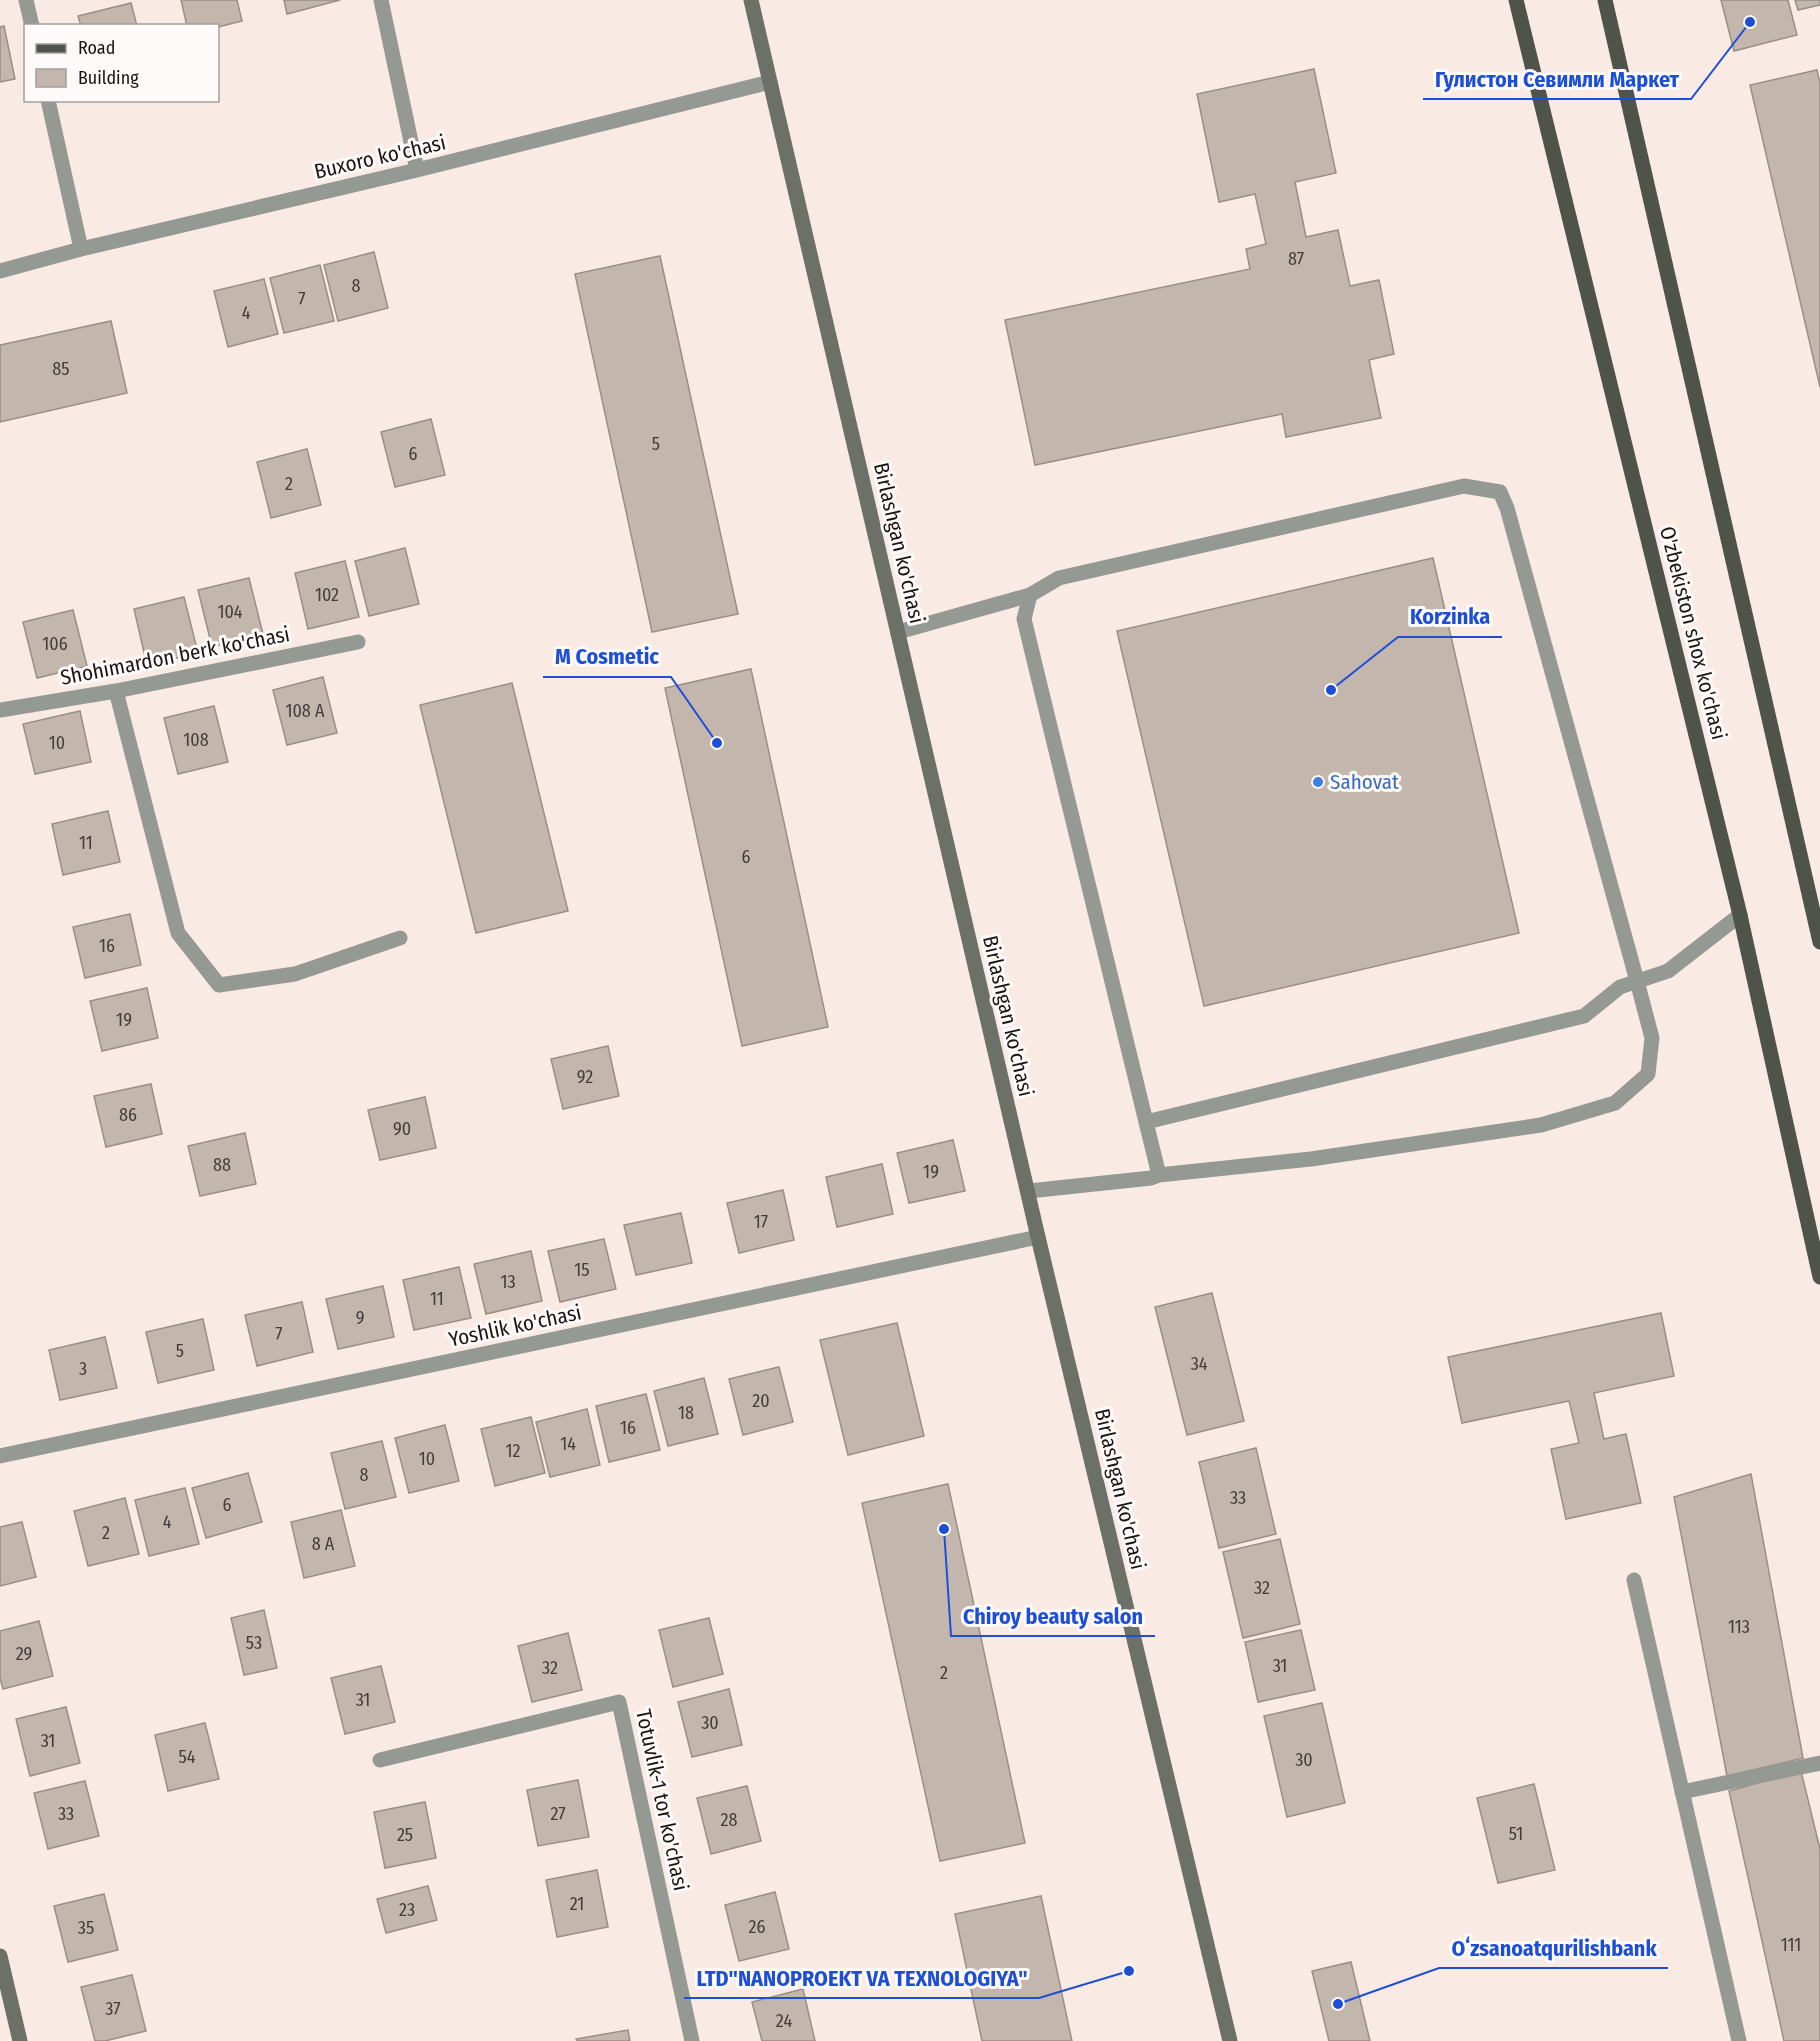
<svg xmlns="http://www.w3.org/2000/svg" width="1820" height="2041" font-family="'Fira Sans Condensed',sans-serif">
	<rect width="100%" height="100%" fill="#faeae4"/>
	<path fill="#c3b6ad" stroke="#9a8f86" stroke-width="1.5" d="M181 0H237L242 21 218 27V26H187Z
		M284 0H340L287 14Z
		M1721 0H1788L1797 35 1734 51Z
		M1795 0H1820V5L1798 10Z
		M131 3 137 26H81L78 16Z
		M4 26 15 79 0 82V27Z
		M1314 69 1336 173 1295 182 1306 237 1338 230 1350 286 1379 280 1394 354 1369 360 1381 418 1286 437 1282 414 1035 465 1005 320 1250 269 1246 249 1266 244 1255 194 1219 202 1197 94Z
		M1817 70 1820 83V387L1750 85Z
		M374 252 388 308 338 321 324 265Z
		M660 256 738 614 652 632 575 274Z
		M320 265 334 321 284 333 270 278Z
		M264 279 278 334 228 347 214 291Z
		M111 321 127 393 0 422V345Z
		M431 419 445 475 395 487 381 432Z
		M307 449 321 505 271 518 257 462Z
		M405 548 419 604 369 616 355 561Z
		M1433 558 1519 933 1204 1006 1117 631Z
		M345 561 359 617 308 629 295 573Z
		M249 578 263 634 212 647 198 590Z
		M184 597 198 653 147 665 134 609Z
		M73 610 87 666 37 678 23 622Z
		M751 669 828 1027 742 1046 665 688Z
		M323 677 337 733 287 745 273 690Z
		M512 683 568 911 476 933 420 705Z
		M214 706 228 762 178 774 164 718Z
		M80 711 91 762 35 774 23 724Z
		M108 811 120 862 63 875 52 824Z
		M130 914 141 965 85 978 73 927Z
		M147 988 158 1038 102 1051 90 1001Z
		M608 1046 619 1096 563 1109 551 1059Z
		M151 1084 162 1134 106 1147 94 1096Z
		M425 1097 436 1148 380 1160 368 1110Z
		M245 1133 256 1184 200 1196 188 1146Z
		M953 1140 965 1191 909 1203 897 1153Z
		M882 1164 893 1214 837 1227 826 1177Z
		M783 1190 794 1240 739 1253 727 1203Z
		M681 1213 692 1263 636 1275 624 1225Z
		M604 1239 616 1289 560 1302 548 1251Z
		M531 1251 542 1301 486 1314 474 1264Z
		M459 1267 471 1318 414 1330 403 1280Z
		M383 1286 394 1337 338 1349 326 1299Z
		M1212 1293 1244 1421 1187 1435 1155 1307Z
		M302 1302 313 1352 257 1366 245 1315Z
		M1661 1313 1674 1376 1594 1393 1604 1439 1626 1434 1641 1503 1566 1519 1551 1449 1579 1443 1569 1401 1462 1423 1448 1357Z
		M203 1319 214 1370 158 1383 146 1332Z
		M897 1323 924 1436 848 1455 820 1340Z
		M105 1337 117 1388 60 1400 49 1350Z
		M779 1367 793 1422 743 1435 729 1379Z
		M704 1378 718 1434 668 1446 654 1391Z
		M646 1394 660 1450 609 1462 596 1406Z
		M587 1409 600 1465 550 1477 536 1422Z
		M531 1417 545 1473 495 1486 481 1429Z
		M445 1425 459 1481 409 1493 395 1438Z
		M382 1441 396 1497 345 1509 331 1453Z
		M1256 1448 1276 1534 1219 1548 1199 1462Z
		M248 1473 262 1522 206 1538 192 1488Z
		M1751 1474 1803 1758 1727 1776 1674 1497Z
		M948 1484 1025 1843 940 1861 862 1503Z
		M185 1488 199 1544 149 1556 135 1500Z
		M125 1498 139 1554 88 1566 74 1511Z
		M341 1510 355 1566 304 1578 291 1522Z
		M22 1522 36 1577 0 1586V1527Z
		M1280 1539 1300 1624 1243 1638 1223 1552Z
		M264 1610 277 1668 244 1675 231 1618Z
		M709 1618 723 1674 673 1687 659 1630Z
		M39 1621 53 1676 3 1689 0 1678V1631Z
		M1301 1630 1315 1690 1258 1702 1245 1642Z
		M568 1633 582 1690 532 1702 518 1646Z
		M381 1666 395 1722 345 1734 331 1678Z
		M729 1689 742 1745 692 1757 678 1702Z
		M1322 1703 1345 1803 1287 1817 1264 1716Z
		M66 1707 80 1763 30 1776 16 1719Z
		M205 1723 219 1779 168 1791 155 1735Z
		M1801 1771 1820 1849V2041H1784L1729 1791Z
		M578 1780 589 1837 538 1846 527 1790Z
		M85 1781 99 1836 48 1849 34 1793Z
		M1534 1784 1555 1870 1498 1883 1477 1798Z
		M747 1786 761 1841 711 1854 697 1798Z
		M425 1802 436 1858 385 1868 374 1812Z
		M597 1870 608 1927 557 1937 546 1880Z
		M428 1886 437 1920 386 1933 377 1899Z
		M775 1892 789 1949 739 1961 725 1905Z
		M104 1894 118 1950 68 1962 54 1906Z
		M1041 1896 1072 2041H982L955 1914Z
		M1351 1962 1370 2041H1329L1312 1971Z
		M132 1975 146 2031 105 2041H95L81 1987Z
		M803 1989 815 2041H762L752 2002Z
		M628 2030 630 2041H577L576 2039Z"/>
	<g fill="none" stroke-linecap="round" stroke-linejoin="round">
		<path stroke="#959994" stroke-width="15" d="M898 632 1030 595
			M1159 1175 1311 1159 1541 1125 1615 1103 1648 1074 1652 1038 1637 981 1507 508 1500 492 1464 486 1059 578 1030 595 1024 619 1146 1122 1584 1016 1620 987 1668 971 1740 915
			M1029 1191 1151 1178 1159 1175 1146 1122
			M1682 1792 1820 1763"/>
		<path stroke="#959994" stroke-width="15" d="M26 0 32 26
			M381 0 417 170
			M48 100 81 249
			M0 271 81 249 417 170 770 82
			M116 691 178 933 219 985 295 974 400 938
			M0 710 116 691 358 642
			M0 1456 1038 1237
			M1634 1580 1739 2041
			M380 1760 619 1702 692 2041"/>
		<path stroke="#6b7069" stroke-width="15" d="M751 0 1038 1237 1230 2041
			M0 1956 20 2041"/>
		<path stroke="#4e544b" stroke-width="15" d="M1516 0 1740 915 1820 1277
			M1605 0 1820 942"/>
	</g>
	<circle fill="#3f7fe0" stroke="#fdfaf9" stroke-width="2" cx="1318" cy="782" r="6"/>
	<g text-anchor="middle" stroke-width="6" stroke-linejoin="round" paint-order="stroke">
		<g font-size="18" fill="#443d3a">
			<text x="1296" y="265">87</text>
			<text x="356" y="292">8</text>
			<text x="302" y="305">7</text>
			<text x="246" y="319">4</text>
			<text x="61" y="375">85</text>
			<text x="656" y="450">5</text>
			<text x="413" y="460">6</text>
			<text x="289" y="490">2</text>
			<text x="327" y="601">102</text>
			<text x="230" y="618">104</text>
			<text x="55" y="650">106</text>
			<text x="305" y="717">108 А</text>
			<text x="196" y="746">108</text>
			<text x="57" y="749">10</text>
			<text x="86" y="849">11</text>
			<text x="746" y="863">6</text>
			<text x="107" y="952">16</text>
			<text x="124" y="1026">19</text>
			<text x="585" y="1083">92</text>
			<text x="128" y="1121">86</text>
			<text x="402" y="1135">90</text>
			<text x="222" y="1171">88</text>
			<text x="931" y="1178">19</text>
			<text x="761" y="1228">17</text>
			<text x="582" y="1276">15</text>
			<text x="508" y="1288">13</text>
			<text x="437" y="1305">11</text>
			<text x="360" y="1324">9</text>
			<text x="279" y="1340">7</text>
			<text x="180" y="1357">5</text>
			<text x="1199" y="1370">34</text>
			<text x="83" y="1375">3</text>
			<text x="761" y="1407">20</text>
			<text x="686" y="1419">18</text>
			<text x="628" y="1434">16</text>
			<text x="568" y="1450">14</text>
			<text x="513" y="1457">12</text>
			<text x="427" y="1465">10</text>
			<text x="364" y="1481">8</text>
			<text x="1238" y="1504">33</text>
			<text x="227" y="1511">6</text>
			<text x="167" y="1528">4</text>
			<text x="106" y="1539">2</text>
			<text x="323" y="1550">8 А</text>
			<text x="1262" y="1594">32</text>
			<text x="1739" y="1633">113</text>
			<text x="254" y="1649">53</text>
			<text x="24" y="1660">29</text>
			<text x="1280" y="1672">31</text>
			<text x="550" y="1674">32</text>
			<text x="944" y="1679">2</text>
			<text x="363" y="1706">31</text>
			<text x="710" y="1729">30</text>
			<text x="48" y="1747">31</text>
			<text x="187" y="1763">54</text>
			<text x="1304" y="1766">30</text>
			<text x="66" y="1820">33</text>
			<text x="558" y="1820">27</text>
			<text x="729" y="1826">28</text>
			<text x="1516" y="1840">51</text>
			<text x="405" y="1841">25</text>
			<text x="577" y="1910">21</text>
			<text x="407" y="1916">23</text>
			<text x="757" y="1933">26</text>
			<text x="86" y="1934">35</text>
			<text x="1791" y="1951">111</text>
			<text x="113" y="2015">37</text>
			<text x="784" y="2027">24</text>
		</g>
		<g font-size="21" fill="#1a1513" stroke="#fdfaf9">
			<text transform="translate(380 157) rotate(-13)" y="7">Buxoro ko'chasi</text>
			<text transform="translate(899 543) rotate(77)" y="7">Birlashgan ko'chasi</text>
			<text transform="translate(1693 633) rotate(76)" y="7">O'zbekiston shox ko'chasi</text>
			<text transform="translate(175 656) rotate(-11)" y="7">Shohimardon berk ko'chasi</text>
			<text transform="translate(1008 1016) rotate(77)" y="7">Birlashgan ko'chasi</text>
			<text transform="translate(515 1326) rotate(-12)" y="7">Yoshlik ko'chasi</text>
			<text transform="translate(1120 1489) rotate(77)" y="7">Birlashgan ko'chasi</text>
			<text transform="translate(662 1800) rotate(78)" y="7">Totuvlik-1 tor ko'chasi</text>
		</g>
		<g font-size="21" fill="#366cbe" stroke="#fdfaf9" text-anchor="start">
			<text x="1330" y="789">Sahovat</text>
		</g>
	</g>
	<path fill="none" stroke="#1d4ed8" stroke-width="2" d="M1750 22L1691 99H1423M1331 690L1398 637H1502M717 743L671 677H543M944 1529L951 1636H1155M1338 2004L1439 1968H1668M1129 1971L1039 1998H684"/>
	<g fill="#1d4ed8" stroke="#fdfaf9" stroke-width="2">
		<circle cx="1750" cy="22" r="6"/>
		<circle cx="1331" cy="690" r="6"/>
		<circle cx="717" cy="743" r="6"/>
		<circle cx="944" cy="1529" r="6"/>
		<circle cx="1338" cy="2004" r="6"/>
		<circle cx="1129" cy="1971" r="6"/>
	</g>
	<g font-size="22" text-anchor="middle" font-weight="bold" fill="#1d4ed8" stroke="#fdfaf9" stroke-width="6" stroke-linejoin="round" paint-order="stroke">
		<text x="1557" y="87">Гулистон Севимли Маркет</text>
		<text x="1450" y="624">Korzinka</text>
		<text x="607" y="664">M Cosmetic</text>
		<text x="1053" y="1624">Chiroy beauty salon</text>
		<text x="1554" y="1956">Oʻzsanoatqurilishbank</text>
		<text x="862" y="1986">LTD"NANOPROEKT VA TEXNOLOGIYA"</text>
	</g>
	<rect x="24" y="24" width="195" height="78" fill="#fdfaf9" stroke="#a29e9d" stroke-width="1.5"/>
	<rect x="36" y="44" width="30" height="9" fill="#4e544b" stroke="#a29e9d" stroke-width="1.5"/>
	<text x="78" y="54" font-size="18" fill="#1a1513">Road</text>
	<rect x="36" y="69" width="30" height="18" fill="#c3b6ad" stroke="#a29e9d" stroke-width="1.5"/>
	<text x="78" y="84" font-size="18" fill="#1a1513">Building</text>
</svg>
